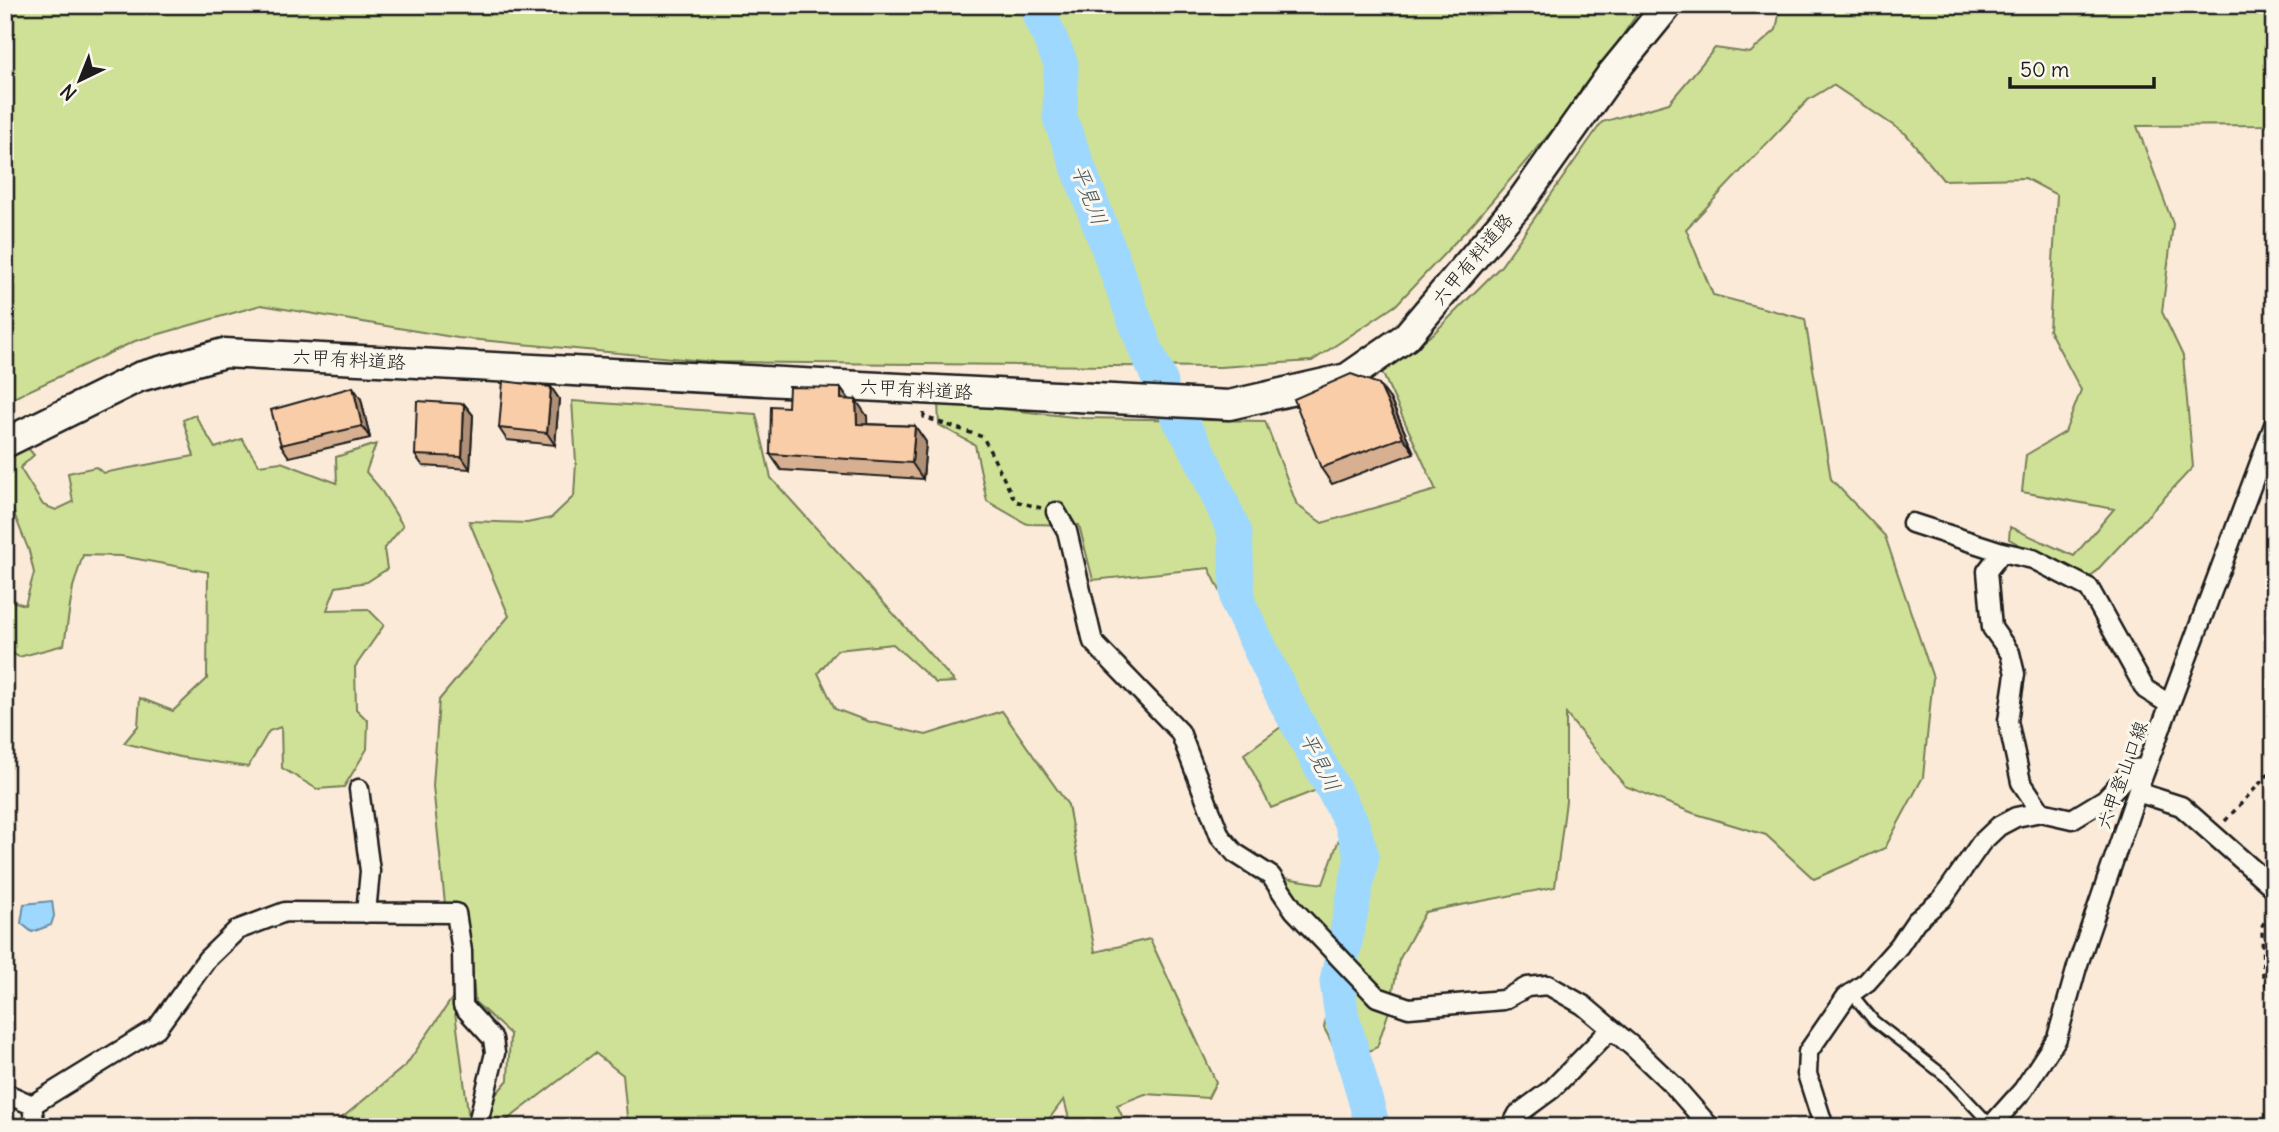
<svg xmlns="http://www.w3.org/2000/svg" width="2279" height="1132" font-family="Delius,'Klee One',sans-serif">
	<rect width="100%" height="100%" fill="#fbead8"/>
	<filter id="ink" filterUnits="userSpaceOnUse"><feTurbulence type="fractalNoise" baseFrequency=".0143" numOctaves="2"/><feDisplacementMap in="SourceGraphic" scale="14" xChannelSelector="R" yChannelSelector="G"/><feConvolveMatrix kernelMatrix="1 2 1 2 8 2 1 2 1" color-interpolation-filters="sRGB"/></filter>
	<g filter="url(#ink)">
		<path fill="#cfe196" stroke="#767e59" stroke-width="2" d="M5 5H1643L1581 97 1473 223 1396 305 1312 361 1220 367 715 362 458 338 261 305 135 341 5 402Z
			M1781 5H2274V120L2269 125 2137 126 2173 224 2162 312 2183 356 2193 467 2086 582 2009 539 2010 527 2074 556 2114 509 2022 492 2026 455 2065 432 2081 390 2049 330 2057 195 2025 178 1943 180 1906 134 1833 85 1808 100 1686 229 1713 295 1805 319 1831 479 1885 536 1933 678 1923 777 1885 848 1814 879 1766 835 1693 813 1625 786 1566 714V801L1555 887 1425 912 1399 960 1389 1011 1377 1047 1343 1064 1324 1028 1338 951 1278 877 1323 884 1340 836 1319 789 1271 808 1244 754 1285 724 1209 568 1093 580 1079 525 1027 524 987 501 975 445 939 425 938 402 1083 418 1265 421 1297 505 1322 523 1436 490 1382 372 1434 333 1501 266 1602 122 1669 103 1715 48 1750 53 1776 30Z
			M572 401 756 414 771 478 955 682 936 683 893 644 837 650 818 673 835 709 867 721 926 735 1002 711 1068 805 1095 952 1150 939 1216 1082 1208 1098 1145 1094 1117 1105 1127 1127H1071L1064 1099 1043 1127H628L623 1075 595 1053 498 1127H488L492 1099 508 1080 510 1034 475 1002 469 929 445 904 433 786 439 700 509 616 469 521 527 523 551 518 574 496 576 462Z
			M195 415 215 448 242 439 259 465 281 462 337 483 336 457 376 444 366 472 379 487 403 526 384 549 387 569 367 582 336 587 327 610 368 609 384 625 355 667 356 709 368 721 367 749 344 787 317 789 282 768 281 727 269 731 248 767 180 757 124 743 138 726 140 698 173 711 207 679 208 572 121 556 83 555 73 587 64 645 19 657 5 650V599L25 605 34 573 29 551 5 491V459L27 447 34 455 20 468 43 505 56 510 73 502 68 473 96 467 103 473 194 456 183 420Z
			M453 997 470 1127H331L406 1065Z"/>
		<path fill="#9ed8fe" stroke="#6a8da4" stroke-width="2" d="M52 901 54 916 51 925 32 932 21 923 24 904Z"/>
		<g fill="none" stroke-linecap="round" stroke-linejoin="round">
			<path stroke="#9ed8fe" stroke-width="35" d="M1036 5 1061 64 1060 118 1146 350 1161 383
				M1177 415 1200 455 1235 533 1238 603 1286 702 1351 822 1362 856 1337 982 1342 1017 1373 1127"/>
			<g stroke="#1c1c1c" stroke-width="14">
				<path id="lane" d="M1851 993 1874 1021 1945 1076 1991 1125"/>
			</g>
			<g stroke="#1c1c1c" stroke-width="23">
				<path id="street" d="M1056 512 1067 531 1093 642 1180 732 1220 836 1235 853 1271 876 1294 910 1377 997 1409 1008 1503 1000 1527 987 1548 985 1583 1005 1633 1047 1675 1087 1710 1127
					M1912 523 2002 552 2033 559 2089 588 2145 689 2169 704
					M2002 552 1987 571 1992 628 2010 653 2015 674 2008 721 2021 782 2041 812
					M359 789 370 871 366 913
					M2137 792 2181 806 2274 888
					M5 1093 32 1105
					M32 1105 157 1028 207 959 237 930 285 912 456 913 462 951 463 1006 493 1039 495 1053 477 1127
					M32 1105 34 1120 40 1127
					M1511 1127 1518 1114 1552 1089 1611 1029
					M1824 1127 1807 1074 1808 1052 1846 997 1867 982 1899 946 1916 921 1942 899 1981 843 1999 826 2016 817 2041 812 2072 819 2105 799 2133 769 2146 768
					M1990 1127 2023 1090 2057 1038 2077 967 2137 792 2274 425"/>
			</g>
			<g stroke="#1c1c1c" stroke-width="33">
				<path id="primary" d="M5 443 139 377 224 353 1229 405 1347 378 1406 337 1522 200 1610 76 1668 5"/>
			</g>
			<path stroke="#1c1c1c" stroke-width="3.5" stroke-dasharray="5 5" stroke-linecap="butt" d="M924 413V417L983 437 1015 501 1041 508
				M2225 821 2274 768
				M2274 905 2262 926 2263 976 2274 1006"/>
			<use href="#lane" stroke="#fbf7ec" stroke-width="9"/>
			<use href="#street" stroke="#fbf7ec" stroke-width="18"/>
			<use href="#primary" stroke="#fbf7ec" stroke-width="28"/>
		</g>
		<path fill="#d7b091" stroke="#1c1c1c" stroke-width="2" d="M551 387 559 399 555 445 507 440 499 428Z
			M841 388 849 399 867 416V424L915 426 926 442 923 479 781 470 770 454Z
			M361 399 370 438 289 457 281 445Z
			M1390 399 1414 453 1332 484 1321 468Z
			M464 404 473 415 470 469 423 466 415 455Z"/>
		<path fill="#af9076" stroke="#1c1c1c" stroke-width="2" d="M1379 384 1390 399 1414 453 1403 437Z
			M353 387 361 399 370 438 362 426Z
			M551 387 559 399 555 445 547 433Z
			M841 388 852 404 841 399Z
			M856 400 867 416 868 440 857 424Z
			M464 404 473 415 470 469 462 457Z
			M915 426 926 442 923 479 912 463Z"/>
		<path fill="#facda9" stroke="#1c1c1c" stroke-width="2" d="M1351 374 1379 384 1403 437 1321 468 1294 399Z
			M503 381 551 387 547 433 499 428Z
			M353 387 362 426 281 445 271 410Z
			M789 387 841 388V399L856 400 857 424 915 426 912 463 770 454 771 406 788 407Z
			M417 401 464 404 462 457 415 455Z"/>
	</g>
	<g text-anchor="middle" stroke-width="6" stroke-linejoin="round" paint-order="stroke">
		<g font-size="19" fill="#1c1c1c" stroke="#fbf7ec">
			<text transform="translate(1472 259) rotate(-50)" y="7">六甲有料道路</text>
			<text transform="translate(349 359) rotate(3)" y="7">六甲有料道路</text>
			<text transform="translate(916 389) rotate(3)" y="7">六甲有料道路</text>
			<text transform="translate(2122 775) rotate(-70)" y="7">六甲登山口線</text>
		</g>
		<g font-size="21" font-style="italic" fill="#435460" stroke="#fbf7ec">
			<text transform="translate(1089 195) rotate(69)" y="7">平見川</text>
			<text transform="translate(1320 762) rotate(63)" y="7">平見川</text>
		</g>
	</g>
	<rect width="2279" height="1132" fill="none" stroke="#fbf7ec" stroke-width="28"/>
	<rect x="14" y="14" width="2251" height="1104" fill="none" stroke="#1c1c1c" stroke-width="2.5" filter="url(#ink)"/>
	<g transform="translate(80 80) rotate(223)" stroke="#fbf7ec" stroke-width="5" paint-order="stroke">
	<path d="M0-5L12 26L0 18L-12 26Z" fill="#1c1c1c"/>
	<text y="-10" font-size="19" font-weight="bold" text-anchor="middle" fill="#1c1c1c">N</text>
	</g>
	<path d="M2010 77v10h144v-10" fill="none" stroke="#1c1c1c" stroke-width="3.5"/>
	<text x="2020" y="77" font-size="21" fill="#1c1c1c" stroke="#fbf7ec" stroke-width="5" paint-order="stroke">50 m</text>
</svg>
